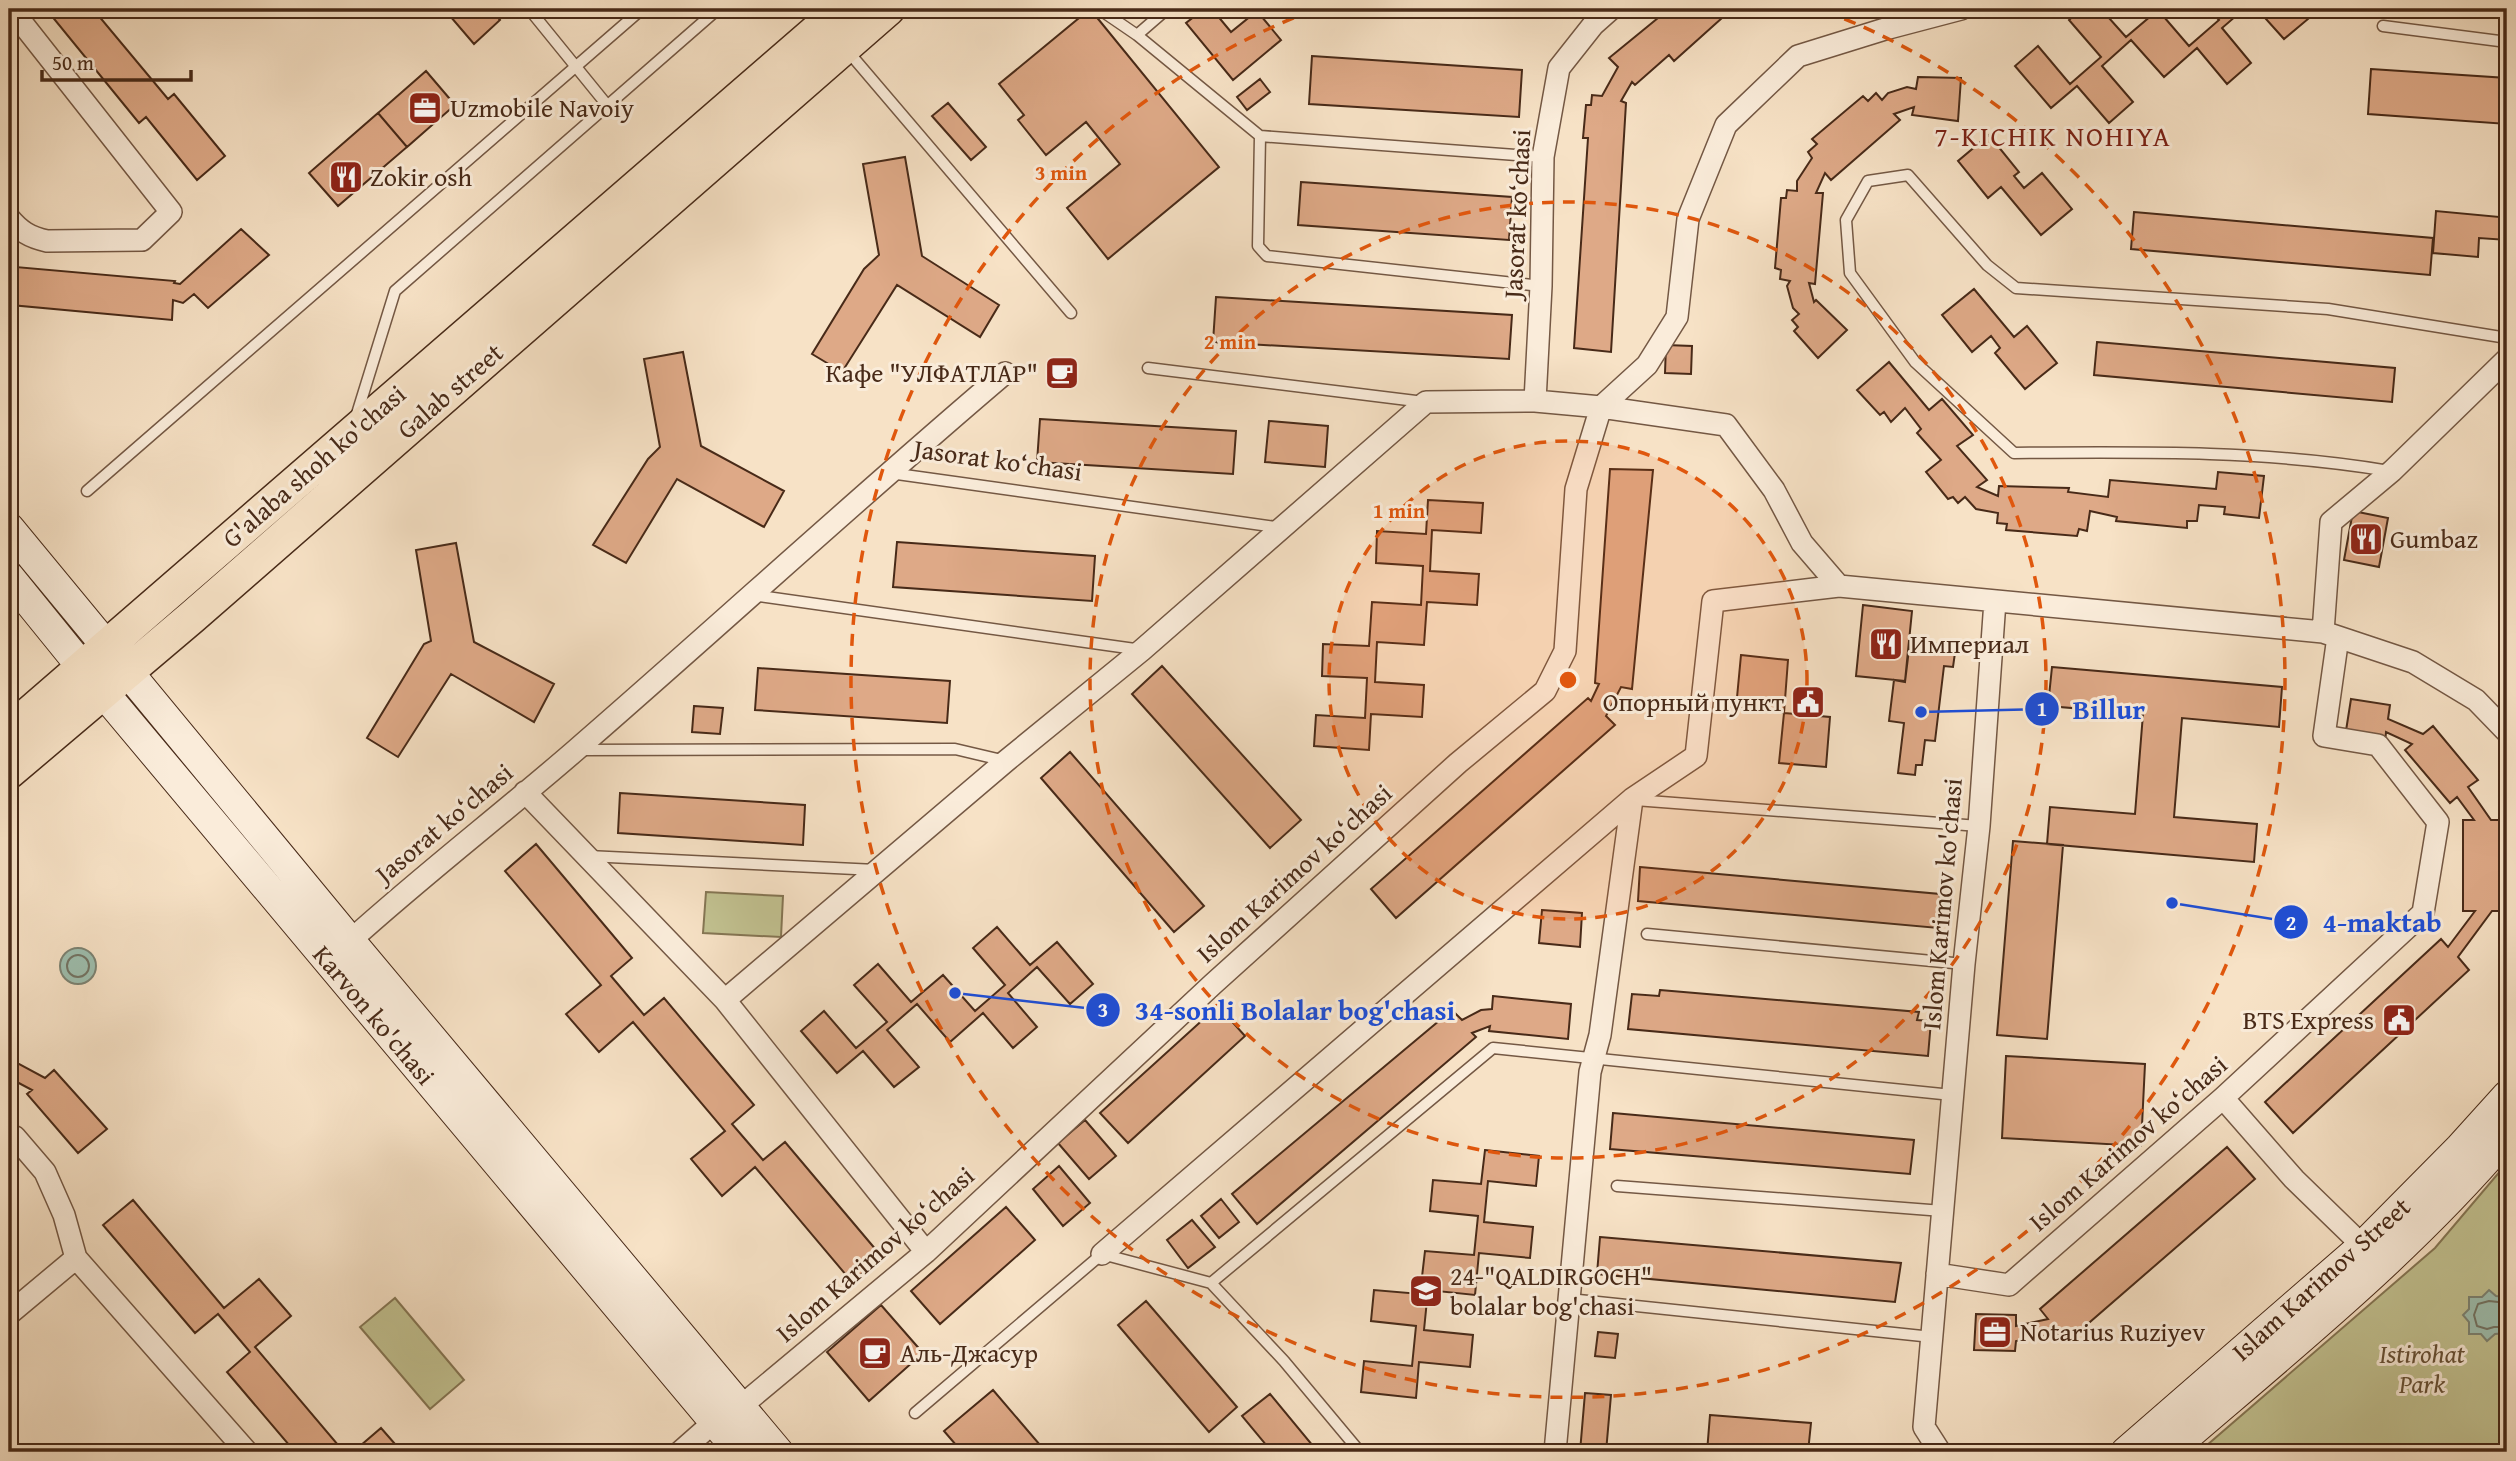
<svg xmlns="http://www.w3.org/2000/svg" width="2516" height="1461" font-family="'Gentium Book Plus',serif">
	<rect width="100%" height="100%" fill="#f7e2c6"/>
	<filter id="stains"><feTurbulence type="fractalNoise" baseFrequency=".00286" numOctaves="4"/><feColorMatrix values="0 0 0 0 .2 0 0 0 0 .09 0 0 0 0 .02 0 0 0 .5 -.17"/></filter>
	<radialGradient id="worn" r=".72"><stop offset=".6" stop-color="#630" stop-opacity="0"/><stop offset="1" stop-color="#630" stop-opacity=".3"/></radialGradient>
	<path fill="#c2c291" stroke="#857654" stroke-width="2" d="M706 892 783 896 781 937 703 933Z
		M2507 1163V1452H2199L2435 1248Z
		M395 1298 464 1380 430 1409 360 1327Z"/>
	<path fill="#9ebfaf" stroke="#7c8373" stroke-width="2" d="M60 966a18 18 0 1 1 36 0a18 18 0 1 1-36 0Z
		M2489 1290 2496 1296 2507 1297V1333L2495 1334 2487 1341 2481 1334H2469V1322L2463 1315 2469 1309V1297H2482Z"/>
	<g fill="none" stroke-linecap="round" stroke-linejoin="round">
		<path stroke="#737464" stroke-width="2" d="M67 966a11 11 0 1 1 22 0a11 11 0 1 1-22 0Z
			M2507 1303 2489 1301 2478 1304 2474 1315 2477 1326 2487 1329 2494 1327H2507"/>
	</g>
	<path fill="#dea987" stroke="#482a18" stroke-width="2" d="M46 9H93L168 99 174 94 225 156 197 180 146 117 139 123Z
		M444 9H491L500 20 474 44Z
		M1090 9 1219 167 1108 259 1067 208 1120 164 1086 122 1046 155 1018 120 1024 115 999 84Z
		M1204 9H1212L1231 32 1257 11 1281 40 1233 80 1186 23Z
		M1669 9H1732L1674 61 1669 55 1635 85 1632 82 1621 101 1626 103 1611 352 1574 348 1588 138H1583L1586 105H1591L1592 95 1602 96 1618 67 1609 58Z
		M2081 9H2101L2126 37 2158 10 2189 46 2219 20 2209 9H2244L2222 28 2251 63 2227 84 2197 48 2164 77 2131 40 2102 66 2133 102 2109 123 2077 86 2051 108 2015 66 2038 46 2070 84 2101 57 2069 20Z
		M2257 9H2299L2308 19 2284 39Z
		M1312 56 1522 70 1519 117 1309 104Z
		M2371 69 2507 78V124L2368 114Z
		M426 71 455 105 407 147 378 113Z
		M1918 77 1961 78 1958 121 1912 115 1914 107 1894 114 1900 120 1831 180 1825 173 1816 193H1823L1815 284 1809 283 1814 302 1816 300 1847 330 1818 358 1794 331 1798 327 1792 320 1799 314 1793 308 1787 286 1790 281 1780 279 1781 270 1775 268 1781 198H1786L1787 190 1797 191V181L1812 158 1808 152 1817 144 1812 139 1863 96 1868 101 1876 93 1882 100 1888 93 1907 87 1916 89Z
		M1260 79 1270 92 1247 110 1237 97Z
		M948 103 986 147 971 160 932 116Z
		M378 113 407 147 338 206 309 173Z
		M1989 135 2019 172 2014 176 2024 188 2042 173 2072 209 2041 235 2001 187 1988 198 1958 161Z
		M905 157 922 256 999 305 980 337 897 285 842 372 812 354 864 269 879 255 863 164Z
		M1301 182 1512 197 1509 240 1298 225Z
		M2501 199H2507V240L2479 238 2478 257 2433 253 2436 211 2499 217Z
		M2134 212 2433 238 2430 275 2131 249Z
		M241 229 269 255 208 308 194 294 183 303 173 300 172 320 11 305 12 286H9V268L16 270V267L175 281 174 283 180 284Z
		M1974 289 2014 337 2027 326 2057 363 2025 389 1995 353 2000 348 1991 336 1972 352 1942 315Z
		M1216 297 1512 315 1509 359 1213 342Z
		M2097 342 2395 368 2392 402 2094 375Z
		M1666 345 1692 346 1691 374 1665 373Z
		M683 352 701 446 784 491 764 527 677 479 626 563 593 545 648 459 660 447 644 359Z
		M1889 362 1929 410 1942 399 1973 435 1957 446 1987 480 1977 487 1998 496 1999 486 2069 488 2068 492 2108 497 2110 480 2216 489 2218 472 2264 476 2259 518 2224 514 2225 507 2199 505 2197 521H2187V528L2116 521 2117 517 2090 511 2087 531 2079 529 2077 536 2006 530 2007 524 1997 523 1998 513 1976 509 1965 497 1958 503 1953 497 1948 499 1926 472 1941 460 1917 433 1921 429 1905 408 1891 422 1884 412 1880 415 1857 390Z
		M1040 419 1236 431 1233 474 1037 462Z
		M1269 421 1328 426 1325 467 1265 462Z
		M1610 469 1653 470 1632 689 1621 687 1606 716 1615 725 1396 918 1371 889 1588 698 1591 701 1599 684 1595 683Z
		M1428 500 1483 503 1481 533 1432 530 1430 571 1479 574 1477 605 1427 602 1424 645 1377 642 1375 682 1424 685 1422 717 1371 714 1369 750 1314 746 1316 715 1365 718 1367 678 1322 676 1323 644 1369 646 1372 602 1421 605 1423 566 1376 563 1377 531 1426 534Z
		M2353 511 2388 518 2379 567 2344 560Z
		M897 542 1095 556 1092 601 893 587Z
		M456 543 474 642 554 684 534 722 451 674 398 757 367 738 424 644 431 641 416 550Z
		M1863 605 1912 611 1905 681 1856 676Z
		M1910 641 1956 646 1953 667 1944 666 1935 741 1925 740 1922 765H1916L1915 775 1898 773 1904 723 1889 721 1894 680 1905 682Z
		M1741 655 1788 660 1784 713 1736 708Z
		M1162 666 1301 820 1270 848 1132 694Z
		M2052 667 2282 687 2279 727 2182 718 2174 817 2257 824 2254 862 2047 844 2050 807 2135 814 2143 714 2048 706Z
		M758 668 950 681 947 723 755 710Z
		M2351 699 2390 705 2388 719 2423 734 2433 726 2478 780 2468 787 2491 820H2502L2503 911H2492L2458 957 2469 970 2293 1133 2265 1102 2441 939 2448 947 2475 911H2463V820H2474L2457 797 2450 803 2405 750 2412 744 2386 732 2385 743 2345 737Z
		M694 706 723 708 720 734 692 732Z
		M1784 713 1830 717 1826 767 1779 763Z
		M1070 752 1204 906 1174 932 1041 778Z
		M620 793 805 805 803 845 618 833Z
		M2013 841 2063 845 2047 1039 1997 1035Z
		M536 844 632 958 611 976 644 1015 664 998 754 1105 732 1124 763 1160 785 1142 882 1257 852 1282 755 1167 722 1196 691 1159 725 1131 633 1022 599 1052 566 1014 601 985 505 871Z
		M1640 867 1940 894 1938 928 1638 901Z
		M1542 910 1582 913 1580 947 1539 943Z
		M997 927 1030 965 1057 942 1093 984 1070 1004 1037 967 1008 993 1037 1027 1013 1048 983 1013 950 1042 917 1004 887 1030 919 1067 894 1087 863 1051 837 1073 801 1031 824 1011 856 1048 887 1022 854 985 878 964 911 1002 943 975 975 1011 1005 985 973 948Z
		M1660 990 1919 1012 1917 1020 1931 1021 1928 1056 1628 1029 1632 994 1659 996Z
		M1493 996 1571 1004 1568 1039 1489 1031 1490 1026 1472 1033 1476 1037 1257 1224 1232 1194 1452 1010 1462 1020 1481 1010 1492 1009Z
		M1218 1006 1245 1036 1128 1143 1100 1113Z
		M9 1053 17 1054V1063L45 1078 54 1070 107 1129 78 1153 27 1094 32 1090 15 1081V1088L9 1087Z
		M2006 1056 2145 1064 2141 1146 2002 1138Z
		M1613 1113 1914 1140 1910 1174 1610 1149Z
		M1085 1120 1116 1156 1089 1179 1058 1143Z
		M2227 1147 2255 1179 2068 1341 2061 1333 2016 1341 2015 1351 1974 1350 1976 1314 2016 1315V1326L2048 1319 2040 1309Z
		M1485 1150 1539 1156 1536 1186 1488 1181 1484 1222 1533 1227 1530 1258 1479 1253 1475 1295 1428 1290 1424 1330 1473 1335 1470 1367 1419 1362 1416 1398 1361 1392 1364 1361 1412 1366 1416 1326 1371 1321 1374 1290 1420 1294 1425 1251 1474 1255 1478 1216 1430 1211 1433 1180 1481 1184Z
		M1059 1166 1090 1203 1063 1226 1033 1189Z
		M1221 1199 1239 1222 1219 1238 1201 1216Z
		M133 1200 224 1308 259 1279 291 1316 255 1347 344 1452H295L227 1372 250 1352 218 1314 195 1333 103 1225Z
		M1006 1207 1035 1240 940 1324 911 1291Z
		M1192 1220 1215 1247 1188 1268 1167 1240Z
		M1600 1237 1901 1263 1895 1302 1597 1274Z
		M1146 1301 1237 1407 1209 1432 1118 1325Z
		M881 1305 923 1353 869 1401 827 1352Z
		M1598 1332 1618 1334 1615 1358 1595 1356Z
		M993 1390 1046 1452H962L944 1431Z
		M1585 1393 1611 1395 1606 1452H1580Z
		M1270 1394 1318 1452H1272L1242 1416Z
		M1710 1415 1811 1423 1808 1452H1707Z
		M381 1428 402 1452H353Z"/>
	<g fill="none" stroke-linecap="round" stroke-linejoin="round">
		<g stroke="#745844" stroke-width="13">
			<path id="lane" d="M529 9 607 105
				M1099 9 1137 35 1260 136 1258 246 1267 256 1541 286
				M2383 26 2507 42
				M1137 35 1167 9
				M846 49 1071 313
				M1260 136 1543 157
				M1148 368 1424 402
				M356 417 395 291 718 9
				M2389 471C2266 450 2139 452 2014 453L1915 362 1850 273 1846 220 1868 181 1908 175 1987 265 2016 288 2328 309 2507 338
				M890 473 1283 528
				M87 491 642 9
				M752 595 1142 650
				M580 750 955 749 1006 761
				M1635 800 1979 826
				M588 856 876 870
				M1647 934 1964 964
				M1617 1186 1943 1211
				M1569 1299 1932 1337
				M915 1413 1102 1254 1211 1283
				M889 1452H890
				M1360 1452 1284 1361 1211 1283 1493 1048 1952 1095"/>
		</g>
		<g stroke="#745844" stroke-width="24">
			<path id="street" d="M9 218C20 231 29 237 47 241L142 240 171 212 11 9
				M2507 359 2392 471 2331 522 2323 632 2413 662 2476 700 2507 732
				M1535 401 1541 286 1543 157 1559 68 1593 25 1611 9
				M525 792 725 1000 926 1252
				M350 941C423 875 501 815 576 750 720 625 860 496 1005 373
				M725 1000 1006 761 1142 650 1426 402 1535 401 1601 407 1726 425 1774 490 1802 543 1839 586 2323 632
				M2223 1098 2294 1179 2363 1246
				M9 1135 15 1137 45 1172 64 1215 76 1258 247 1452
				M1102 1254 1632 799 1696 756 1713 601 1839 586
				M1937 1274 2009 1285 2223 1098 2423 913 2438 822 2378 745 2324 736 2338 637
				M9 1314 76 1258
				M680 1452 714 1422 740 1407 926 1252 1213 984 1458 763 1545 691 1565 651 1576 489 1601 407 1647 365 1677 317 1688 219 1726 125 1798 56 1885 29 1961 9
				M1555 1452 1590 1072 1600 1035 1632 799
				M1940 1452 1924 1427 1964 964 1979 826 1995 601"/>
		</g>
		<g stroke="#482a18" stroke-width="32">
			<path id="secondary" d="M9 528 350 941 778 1452
				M9 577 82 667 740 1452
				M2126 1452 2363 1246 2460 1148 2507 1096
				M2168 1452C2285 1351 2407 1254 2507 1136"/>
		</g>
		<g stroke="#482a18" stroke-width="36">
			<path id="primary" d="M9 731 842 9
				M9 772 192 617 888 9"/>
		</g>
		<use href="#lane" stroke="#faecda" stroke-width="10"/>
		<use href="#street" stroke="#faecda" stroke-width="21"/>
		<use href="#secondary" stroke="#faecda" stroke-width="30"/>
		<use href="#primary" stroke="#f7e2c6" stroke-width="33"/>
	</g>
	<circle cx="1568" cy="680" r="239" fill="#e0570d" fill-opacity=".12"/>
	<g fill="none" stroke="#e0570d" stroke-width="3.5" stroke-dasharray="12 9">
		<circle cx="1568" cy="680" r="239"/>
		<circle cx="1568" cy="680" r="478"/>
		<path d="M1825 11A717 717 0 1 1 1311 11"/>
	</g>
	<defs>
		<g id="office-square" transform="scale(1.75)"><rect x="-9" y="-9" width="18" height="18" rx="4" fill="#8f2418" stroke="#faecda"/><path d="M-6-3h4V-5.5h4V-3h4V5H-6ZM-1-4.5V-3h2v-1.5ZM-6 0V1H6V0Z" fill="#fff"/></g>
		<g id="restaurant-square" transform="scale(1.75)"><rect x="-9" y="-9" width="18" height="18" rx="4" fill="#8f2418" stroke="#faecda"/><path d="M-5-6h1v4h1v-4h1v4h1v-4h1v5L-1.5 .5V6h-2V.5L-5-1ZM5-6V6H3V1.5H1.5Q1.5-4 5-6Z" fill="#fff"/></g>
		<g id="cafe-square" transform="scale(1.75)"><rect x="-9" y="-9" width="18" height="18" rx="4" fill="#8f2418" stroke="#faecda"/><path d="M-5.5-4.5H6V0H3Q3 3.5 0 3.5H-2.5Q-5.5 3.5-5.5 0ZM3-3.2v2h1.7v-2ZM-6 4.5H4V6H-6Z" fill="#fff"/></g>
		<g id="civic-square" transform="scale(1.75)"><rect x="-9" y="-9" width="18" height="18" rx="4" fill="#8f2418" stroke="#faecda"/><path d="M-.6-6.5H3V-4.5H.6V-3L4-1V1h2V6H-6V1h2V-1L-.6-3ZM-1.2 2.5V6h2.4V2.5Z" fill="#fff"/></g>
		<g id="school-square" transform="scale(1.75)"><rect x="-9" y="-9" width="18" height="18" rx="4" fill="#8f2418" stroke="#faecda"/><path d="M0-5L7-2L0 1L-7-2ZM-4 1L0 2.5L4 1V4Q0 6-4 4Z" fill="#fff"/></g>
	</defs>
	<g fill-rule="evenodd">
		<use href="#office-square" x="425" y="108"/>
		<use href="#restaurant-square" x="346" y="177"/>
		<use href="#cafe-square" x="1062" y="373"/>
		<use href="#restaurant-square" x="2366" y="539"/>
		<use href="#restaurant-square" x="1886" y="644"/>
		<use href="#civic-square" x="1808" y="702"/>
		<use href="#civic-square" x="2399" y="1020"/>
		<use href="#school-square" x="1426" y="1291"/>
		<use href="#office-square" x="1995" y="1332"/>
		<use href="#cafe-square" x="875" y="1353"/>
	</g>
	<g text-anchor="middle" stroke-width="6" stroke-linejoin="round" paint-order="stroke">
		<g font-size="26" fill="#482a18" stroke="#faecda" text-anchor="start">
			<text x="450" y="117">Uzmobile Navoiy</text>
			<text x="370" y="186">Zokir osh</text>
			<text x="1038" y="382" text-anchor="end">Кафе "УЛФАТЛАР"</text>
			<text x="2390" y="548">Gumbaz</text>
			<text x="1910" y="653">Империал</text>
			<text x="1784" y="711" text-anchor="end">Опорный пункт</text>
			<text x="2374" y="1029" text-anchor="end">BTS Express</text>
			<text x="1450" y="1285">24-"QALDIRGOCH"<tspan x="1450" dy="30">bolalar bog'chasi</tspan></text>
			<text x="2020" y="1341">Notarius Ruziyev</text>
			<text x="900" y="1362">Аль-Джасур</text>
		</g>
		<g font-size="26" fill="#482a18" stroke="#faecda">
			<text transform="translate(1517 214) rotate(-87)" y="9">Jasorat ko‘chasi</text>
			<text transform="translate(450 391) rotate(-41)" y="9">Galab street</text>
			<text transform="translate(998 460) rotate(8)" y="9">Jasorat ko‘chasi</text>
			<text transform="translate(314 466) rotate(-41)" y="9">G'alaba shoh ko'chasi</text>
			<text transform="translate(444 823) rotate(-40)" y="9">Jasorat ko‘chasi</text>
			<text transform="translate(1294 873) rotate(-42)" y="9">Islom Karimov ko‘chasi</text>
			<text transform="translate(1942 904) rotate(-85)" y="9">Islom Karimov ko'chasi</text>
			<text transform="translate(374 1015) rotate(50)" y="9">Karvon ko'chasi</text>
			<text transform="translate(2128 1143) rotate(-41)" y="9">Islom Karimov ko‘chasi</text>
			<text transform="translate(875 1254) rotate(-41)" y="9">Islom Karimov ko‘chasi</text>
			<text transform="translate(2321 1279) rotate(-42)" y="9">Islam Karimov Street</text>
		</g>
		<g font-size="26" font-style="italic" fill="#665036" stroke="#faecda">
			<text x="2422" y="1363">Istirohat<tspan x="2422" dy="30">Park</tspan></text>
		</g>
		<g font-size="28" letter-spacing="2" fill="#7a1f14" stroke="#faecda">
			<text x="2053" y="146">7-KICHIK NOHIYA</text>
		</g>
	</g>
	<circle cx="1568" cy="680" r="10" fill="#e0570d" stroke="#faecda" stroke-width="3.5"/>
	<g font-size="21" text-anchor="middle" font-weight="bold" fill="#e0570d" stroke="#faecda" stroke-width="6" stroke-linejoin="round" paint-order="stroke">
		<text x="1061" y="180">3 min</text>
		<text x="1230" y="349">2 min</text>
		<text x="1399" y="518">1 min</text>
	</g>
	<path fill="none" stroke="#1d4ed8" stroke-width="2.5" d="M1921 712L2042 709M2172 903L2291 922M955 993L1103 1010"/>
	<g fill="#1d4ed8" stroke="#faecda" stroke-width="2.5">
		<circle cx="1921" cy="712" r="7"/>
		<circle cx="2172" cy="903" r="7"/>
		<circle cx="955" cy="993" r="7"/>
		<circle cx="2042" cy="709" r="18"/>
		<circle cx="2291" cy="922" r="18"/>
		<circle cx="1103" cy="1010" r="18"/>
	</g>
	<g font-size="21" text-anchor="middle" font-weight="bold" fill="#fff">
		<text x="2042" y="716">1</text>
		<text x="2291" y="930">2</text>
		<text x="1103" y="1017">3</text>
	</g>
	<g font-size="28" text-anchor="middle" font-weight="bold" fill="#1d4ed8" stroke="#faecda" stroke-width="6" stroke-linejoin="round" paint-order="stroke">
		<text x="2109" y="719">Billur</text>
		<text x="2382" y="932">4-maktab</text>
		<text x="1295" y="1020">34-sonli Bolalar bog'chasi</text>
	</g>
	<rect width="2516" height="1461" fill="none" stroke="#f7e2c6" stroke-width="35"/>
	<rect x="10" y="10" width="2495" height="1440" fill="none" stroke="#482a18" stroke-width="3.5"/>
	<rect x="18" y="18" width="2481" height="1426" fill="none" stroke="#482a18" stroke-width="2"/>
	<path d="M42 70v10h149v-10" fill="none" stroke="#482a18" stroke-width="3.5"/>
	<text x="52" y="70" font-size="21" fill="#482a18" stroke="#faecda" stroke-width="5" paint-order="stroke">50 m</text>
	<rect width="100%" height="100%" filter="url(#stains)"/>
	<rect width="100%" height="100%" fill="url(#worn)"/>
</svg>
